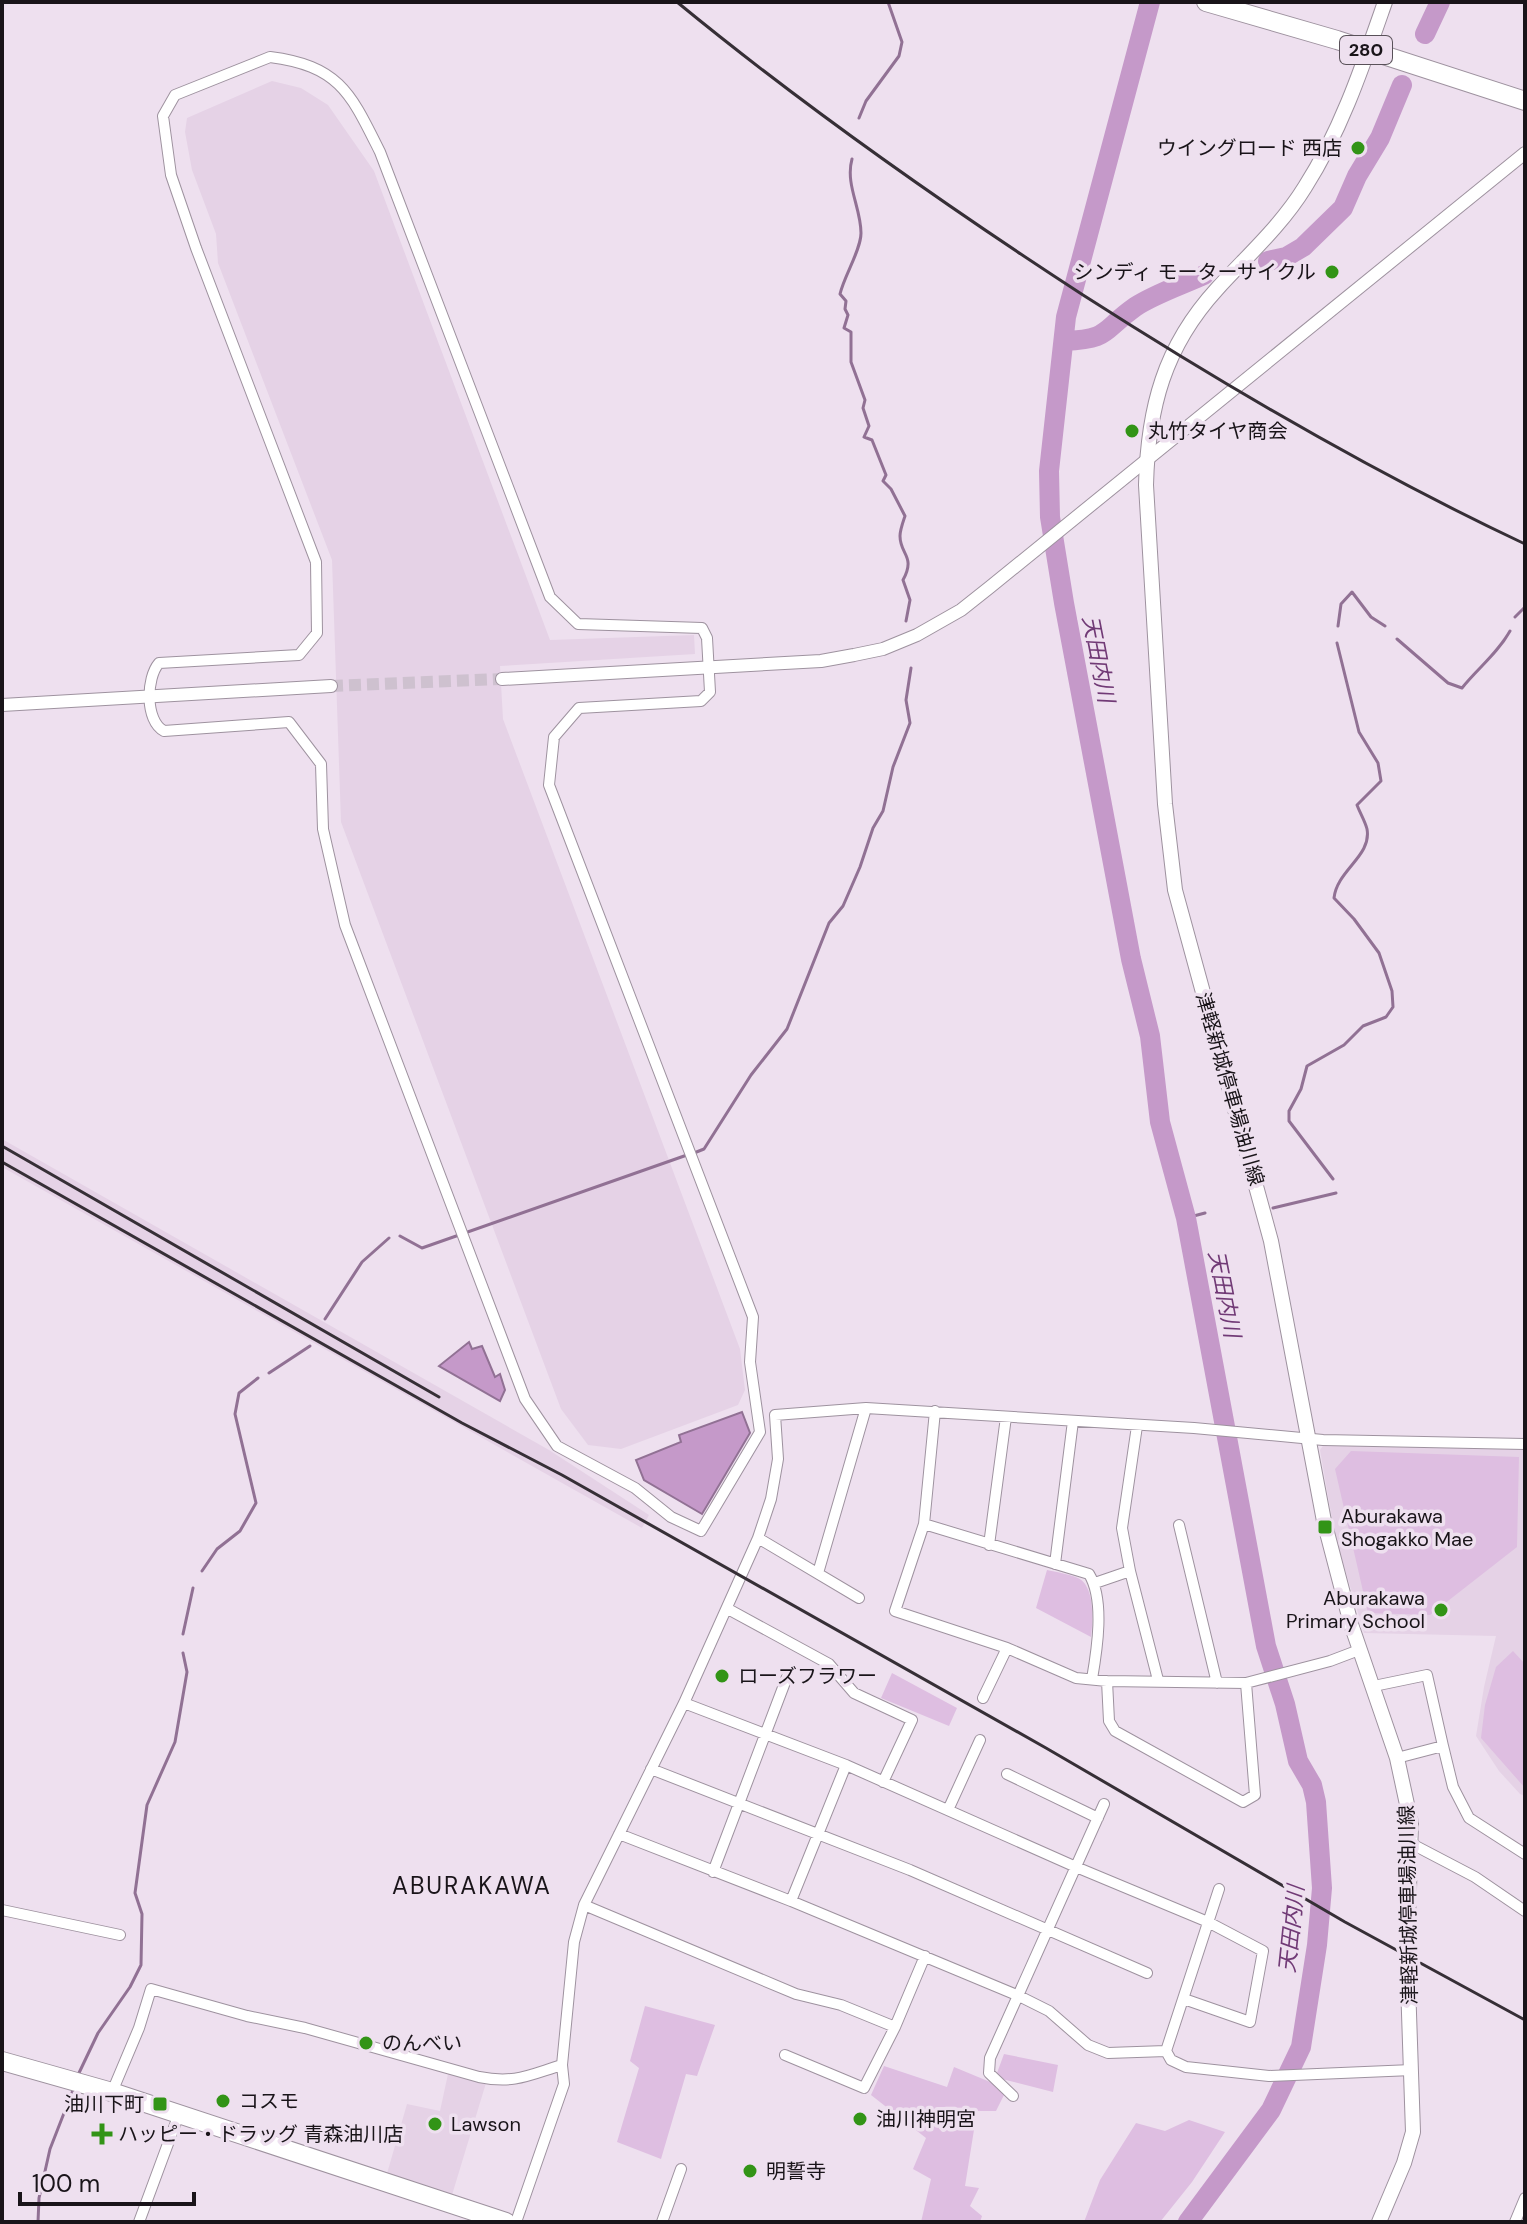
<svg xmlns="http://www.w3.org/2000/svg" width="1527" height="2224" font-family="'DM Sans','Noto Sans JP',sans-serif">
	<rect width="100%" height="100%" fill="#eee0ef"/>
	<path fill="#e5d2e6" d="M272 81 301 88 328 105 374 171 550 640 694 635 695 654 500 666 503 719 740 1349 745 1390 738 1405 621 1449 588 1445 561 1409 341 822 332 560 218 263 216 234 192 170 185 132 187 118Z
		M2 1139 549 1450 649 1515 642 1528 2 1167Z
		M1325 1443 1525 1449V1796L1520 1794 1499 1771 1476 1736 1484 1687 1496 1636 1364 1633 1335 1536 1320 1450Z
		M448 2074 486 2083 452 2195 386 2177 407 2104 440 2111Z"/>
	<path fill="#debee1" d="M1351 1451 1519 1457 1517 1547 1430 1615 1368 1613 1335 1469Z
		M1047 1570C1056 1572 1068 1574 1078 1578 1095 1586 1093 1620 1091 1637L1036 1608Z
		M1513 1651 1525 1664V1788L1481 1738 1485 1705 1496 1667Z
		M892 1673 957 1708 949 1726 881 1698Z
		M645 2006 715 2025 697 2076 686 2074 661 2159 617 2142 639 2068 630 2061Z
		M1004 2054 1058 2065 1053 2092 1002 2079 997 2073Z
		M884 2066 947 2087 954 2067 995 2084 1004 2095 996 2111H977L965 2186 979 2188 970 2206 982 2216 980 2222H921L931 2179 913 2169 926 2138 871 2095Z
		M1189 2120 1225 2132 1192 2182 1160 2222H1084L1100 2180 1136 2123 1165 2131Z"/>
	<path fill="#c599c9" stroke="#917194" stroke-width="2" d="M469 1342 472 1349 482 1346 495 1377 500 1374 505 1390 500 1401 439 1366Z
		M742 1412 750 1433 702 1514 644 1480 636 1460 681 1442 679 1435Z"/>
	<g fill="none" stroke-linecap="round" stroke-linejoin="round">
		<path stroke="#917194" stroke-width="3" d="M859 118 866 101 899 56 902 42 888 2
			M852 159C845 184 861 208 861 233 861 250 844 276 840 294L846 301 845 309 848 315 844 328 851 332V362L865 400 863 408 869 426 864 437 872 440 886 475 883 481 891 489 905 516C903 522 900 530 900 536 900 555 916 556 903 580L910 600 906 621
			M1515 617 1525 607
			M1338 626 1341 604 1352 592 1371 617 1385 626
			M1397 639 1448 683 1462 688C1478 668 1497 654 1510 631
			M694 1153 704 1149 751 1075 787 1029 829 923 843 906 860 867 873 828 883 811 893 767 910 723 906 700 911 668
			M1333 1179 1289 1121V1111L1301 1089 1307 1066 1344 1045 1363 1026 1386 1017 1393 1007 1392 991 1379 953 1354 919 1334 898C1337 870 1372 856 1367 829 1365 821 1360 813 1357 805L1381 781 1378 763 1359 732 1337 643
			M1273 1208 1336 1193
			M1186 1218 1205 1213
			M400 1236 422 1248 687 1155
			M325 1319 362 1262 389 1238
			M269 1373 310 1346
			M202 1571 217 1549 240 1531 256 1503 235 1414 239 1393 258 1378
			M183 1634 193 1588
			M78 2075 98 2033 130 1987 141 1965 142 1914 135 1893 147 1805 175 1742 187 1672 183 1653
			M38 2222 39 2198 50 2149 73 2090"/>
		<path stroke="#c599c9" stroke-width="20" d="M1150 2 1066 317 1049 471 1050 517 1064 603 1131 959 1150 1036 1160 1122 1186 1218 1266 1646 1285 1704 1298 1761 1312 1785 1316 1802 1322 1888 1317 1945 1301 2047 1271 2110 1188 2222
			M1425 34 1440 2
			M1268 261 1286 257 1303 247 1343 208 1357 176 1380 138 1402 85
			M1064 341C1111 339 1101 331 1135 307 1155 294 1182 285 1204 275"/>
		<path stroke="#cec1cf" stroke-width="12" stroke-dasharray="12 6" stroke-linecap="butt" d="M331 686 502 679"/>
		<g stroke="#9e929f" stroke-width="12">
			<path id="minor" d="M270 57C340 66 351 94 380 152L550 597 578 624 702 628 707 638 710 692 701 701 579 708 554 737 549 785 753 1317 750 1362 760 1432 701 1531 671 1517 635 1488 557 1446 525 1399 345 925 323 829 321 764 289 722 164 731C145 721 146 678 159 663L299 655 317 633 316 562 196 248 171 175 163 116 175 95Z
				M935 1411 924 1524 895 1611 1007 1648 1076 1678 1107 1681 1246 1683 1330 1661 1359 1650
				M924 1524 1089 1574C1105 1600 1097 1650 1092 1679
				M1179 1525 1217 1683
				M758 1538 859 1598
				M989 1545 1006 1417
				M1055 1564 1073 1421
				M1130 1571 1158 1680
				M818 1573 866 1408
				M1095 1583 1130 1571 1122 1528 1137 1426
				M728 1609 829 1664 854 1693 912 1720 883 1782
				M1107 1681 1109 1721 1115 1731 1243 1802 1255 1795 1246 1683
				M1374 1686 1427 1675 1443 1746
				M983 1698 1007 1648
				M684 1703 846 1765 1076 1867 1208 1922 1263 1951 1250 2022 1184 1999
				M1397 1758 1443 1746 1453 1787 1469 1818 1525 1854
				M651 1769 910 1870 1147 1973
				M1007 1774 1098 1818
				M948 1810 980 1740
				M619 1834 791 1901 1019 1996 1049 2011 1088 2045 1108 2053 1166 2051 1219 1889
				M1410 1843 1475 1877 1525 1911
				M713 1872 787 1677
				M791 1901 846 1765
				M584 1905 796 1994 841 2005 895 2027
				M2 1910 120 1935
				M1166 2051 1171 2060 1186 2067 1269 2076 1412 2070
				M785 2055 864 2088 895 2027 925 1956
				M112 2092 139 2028 151 1989 247 2016 305 2028 479 2077C515 2084 529 2075 562 2065
				M1013 2096 989 2073 990 2058 1104 1804
				M139 2222 179 2114
				M516 2222 564 2084 562 2065 574 1942 584 1905 684 1703 758 1538 771 1499 778 1459 775 1415 866 1408 1194 1428 1323 1440 1525 1444
				M662 2222 681 2169
				M1515 2222 1525 2198"/>
		</g>
		<g stroke="#9e929f" stroke-width="14">
			<path id="tertiary" d="M502 679 821 661 854 655 883 649 917 635 961 610 990 587 1525 153
				M2 705 331 686"/>
		</g>
		<g stroke="#9e929f" stroke-width="16">
			<path id="secondary" d="M1379 2222 1404 2163 1413 2132 1407 1954 1411 1823 1397 1758 1351 1624 1324 1521 1271 1241 1175 890 1165 804 1146 485C1148 408 1164 347 1217 289 1247 256 1281 226 1305 187 1341 131 1363 65 1385 2"/>
		</g>
		<g stroke="#9e929f" stroke-width="20">
			<path id="trunk" d="M1206 2 1337 40 1525 101
				M2 2061 112 2092 506 2222"/>
		</g>
		<use href="#minor" stroke="#fff" stroke-width="10"/>
		<use href="#tertiary" stroke="#fff" stroke-width="12"/>
		<use href="#secondary" stroke="#fff" stroke-width="14"/>
		<use href="#trunk" stroke="#fff" stroke-width="18"/>
		<path stroke="#362f36" stroke-width="3" d="M677 2C806 108 943 204 1083 295 1225 386 1372 472 1525 544
			M2 1146 439 1397
			M2 1162 462 1423 562 1475 1046 1748 1345 1922 1525 2020"/>
	</g>
	<g fill="#329416" stroke="#eee0ef" stroke-width="3">
		<circle cx="1358" cy="148" r="8"/>
		<circle cx="1332" cy="272" r="8"/>
		<circle cx="1132" cy="431" r="8"/>
		<rect x="1317" y="1519" width="16" height="16" rx="4"/>
		<circle cx="1441" cy="1610" r="8"/>
		<circle cx="722" cy="1676" r="8"/>
		<circle cx="366" cy="2043" r="8"/>
		<circle cx="223" cy="2101" r="8"/>
		<rect x="152" y="2096" width="16" height="16" rx="4"/>
		<circle cx="860" cy="2119" r="8"/>
		<circle cx="435" cy="2124" r="8"/>
		<path d="M98 2122h8v8h8v8h-8v8h-8v-8h-8v-8h8z"/>
		<circle cx="750" cy="2171" r="8"/>
	</g>
	<g text-anchor="middle" stroke-width="7" stroke-linejoin="round" paint-order="stroke">
		<rect fill="#eee0ef" stroke="#595159" stroke-width="2" x="1340" y="36" width="52" height="28" rx="6"/>
		<g font-size="18" font-weight="bold" fill="#191419">
			<text x="1366" y="56">280</text>
		</g>
		<g font-size="20" fill="#191419" stroke="#eee0ef" text-anchor="start">
			<text x="1342" y="155" text-anchor="end">ウイングロード 西店</text>
			<text x="1316" y="279" text-anchor="end">シンディ モーターサイクル</text>
			<text x="1148" y="438">丸竹タイヤ商会</text>
			<text x="1341" y="1523">Aburakawa<tspan x="1341" dy="23">Shogakko Mae</tspan></text>
			<text x="1425" y="1605" text-anchor="end">Aburakawa<tspan x="1425" dy="23">Primary School</tspan></text>
			<text x="738" y="1683">ローズフラワー</text>
			<text x="382" y="2050">のんべい</text>
			<text x="239" y="2108">コスモ</text>
			<text x="144" y="2111" text-anchor="end">油川下町</text>
			<text x="876" y="2126">油川神明宮</text>
			<text x="451" y="2131">Lawson</text>
			<text x="118" y="2141">ハッピー・ドラッグ 青森油川店</text>
			<text x="766" y="2178">明誓寺</text>
		</g>
		<g font-size="20" fill="#191419" stroke="#eee0ef">
			<text transform="translate(1230 1089) rotate(74)" y="7">津軽新城停車場油川線</text>
			<text transform="translate(1408 1905) rotate(-91)" y="7">津軽新城停車場油川線</text>
		</g>
		<g font-size="22" font-style="italic" fill="#713a76" stroke="#eee0ef">
			<text transform="translate(1099 659) rotate(79)" y="8">天田内川</text>
			<text transform="translate(1225 1294) rotate(79)" y="8">天田内川</text>
			<text transform="translate(1291 1929) rotate(-84)" y="8">天田内川</text>
		</g>
		<g font-size="24" letter-spacing="2" fill="#191419" stroke="#eee0ef">
			<text x="472" y="1894">ABURAKAWA</text>
		</g>
	</g>
	<rect width="1527" height="2224" fill="none" stroke="#191419" stroke-width="8"/>
	<path d="M20 2192v12h174v-12" fill="none" stroke="#191419" stroke-width="4"/>
	<text x="32" y="2192" font-size="24" fill="#191419" stroke="#eee0ef" stroke-width="6" paint-order="stroke">100 m</text>
</svg>
